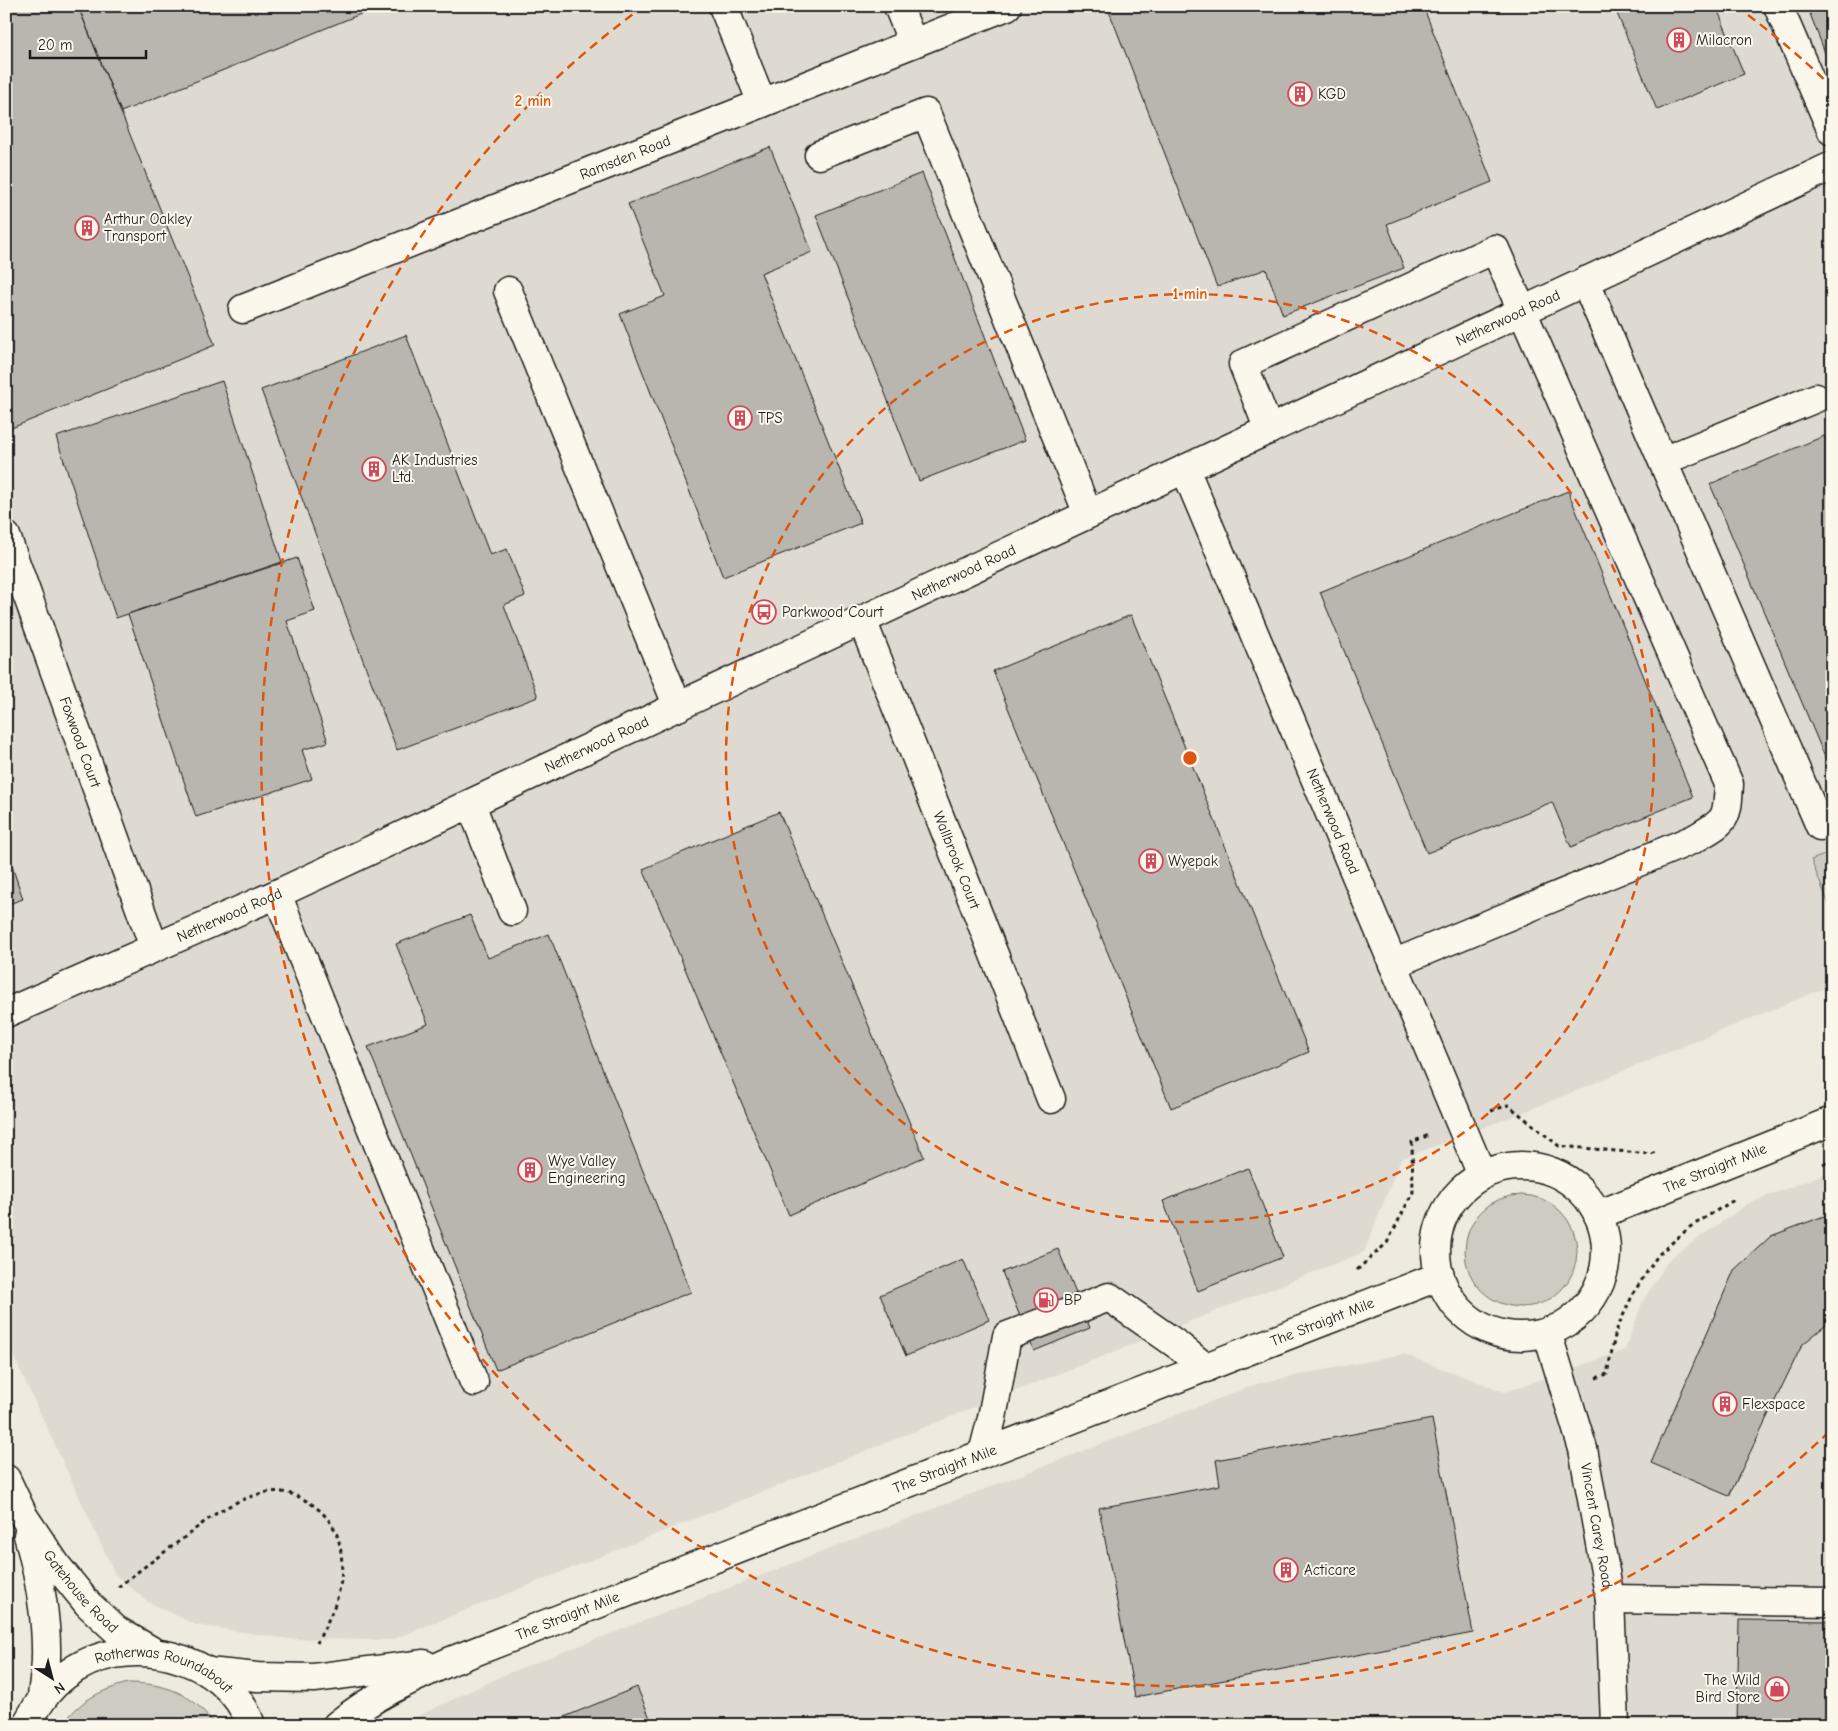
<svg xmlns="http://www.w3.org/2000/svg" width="1838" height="1731" font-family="'Comic Neue',sans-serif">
	<rect width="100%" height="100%" fill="#eeeadf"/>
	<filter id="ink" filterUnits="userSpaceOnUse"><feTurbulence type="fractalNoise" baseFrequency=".02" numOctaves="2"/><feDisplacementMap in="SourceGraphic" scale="10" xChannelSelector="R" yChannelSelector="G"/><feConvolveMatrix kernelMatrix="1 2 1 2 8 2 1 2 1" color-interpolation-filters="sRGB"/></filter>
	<g filter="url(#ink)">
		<path fill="#dedad1" d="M6 6H1832V852L1811 861 1832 912V985L1534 1108 1401 1159 1364 1252 391 1640 289 1639 196 1625 148 1602 115 1574 6 1340Z
			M1832 1171V1725H399L506 1674 1259 1383 1403 1354 1505 1392 1625 1350 1642 1303 1669 1259 1747 1204Z"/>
		<path fill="#ceccc2" stroke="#75746f" d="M1832 852V912L1811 860Z
			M1465 1251a56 56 0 1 1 112 0a56 56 0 1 1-112 0Z
			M128 1683C165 1683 193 1693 215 1725H63C78 1701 101 1690 128 1683Z"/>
		<path fill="#b9b6af" stroke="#1c1c1c" d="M6 6H78L215 345 9 429 6 423Z
			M78 6H380L121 112Z
			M1107 6H1423L1492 182 1387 224 1404 268 1283 315 1266 269 1217 287Z
			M1614 6H1716L1744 74 1657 110Z
			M1807 6H1832V62L1829 63Z
			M770 147 812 252 761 273 861 523 723 577 620 314 665 296 628 204Z
			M922 173 1025 440 919 481 816 215Z
			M406 335 490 555 507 549 525 596 504 605 538 697 397 750 261 390Z
			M222 381 282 562 116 618 56 437Z
			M1824 436 1832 454V774L1710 484Z
			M1568 491 1693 797 1571 847 1552 802 1427 853 1320 592Z
			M297 558 315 611 287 621 328 742 302 750 312 779 196 817 128 614Z
			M1131 615 1309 1052 1171 1108 993 671Z
			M779 812 924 1157 789 1215 643 869Z
			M6 848 23 899 6 905Z
			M470 915 488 958 549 934 691 1292 496 1370 368 1047 428 1024 396 944Z
			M1248 1168 1283 1257 1198 1291 1163 1201Z
			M1832 1213V1320L1802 1345 1729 1496 1651 1463 1734 1270 1771 1236Z
			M1058 1249 1090 1328 1034 1351 1002 1272Z
			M963 1259 989 1320 906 1356 880 1295Z
			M1432 1419 1473 1633 1135 1697 1099 1508 1220 1485 1216 1460Z
			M1739 1620 1832 1621V1725H1737Z
			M637 1687 653 1725H545Z"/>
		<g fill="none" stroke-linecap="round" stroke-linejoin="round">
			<g stroke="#1c1c1c" stroke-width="31">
				<g id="minor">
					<path d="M723 6 762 103"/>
					<path d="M898 6 913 43"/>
					<path d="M1778 6 1832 131"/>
					<path d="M819 155 926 113 1088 514"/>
					<path d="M1585 281 1820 826"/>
					<path d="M508 291 678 707"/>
					<path id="s1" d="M243 309 1007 6"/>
					<path d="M1269 430 1243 364 1495 249 1729 784C1727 822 1726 820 1694 839L1393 964"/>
					<path d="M1663 461 1816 398"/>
					<path id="s2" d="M1185 469 1482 1175"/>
					<path id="s3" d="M6 536 154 947"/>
					<path id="s4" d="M862 620 1051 1099"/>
					<path d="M471 804 512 911"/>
					<path d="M277 894 474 1382"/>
					<path id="s5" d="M6 1013 277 894 1832 166"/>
					<circle cx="1521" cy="1251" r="85"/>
					<path id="s6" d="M1598 1215 1832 1121"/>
					<path id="s7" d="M1547 1332 1583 1449 1610 1599 1615 1725"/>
					<path d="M983 1453 992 1418 1007 1336 1109 1297 1179 1346 1206 1368"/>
					<path d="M1610 1599 1832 1602"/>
					<path d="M208 1672 257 1677 314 1678 424 1664"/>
					<path id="s8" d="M337 1725C371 1697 411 1679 451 1661L1440 1276"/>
				</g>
			</g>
			<g stroke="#1c1c1c" stroke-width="31">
				<g id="major">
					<path id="s9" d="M6 1479 24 1517 57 1566 88 1604 116 1630 152 1651"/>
					<path d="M28 1535C39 1575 47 1617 46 1658 46 1671 43 1684 42 1697"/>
					<path id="s10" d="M26 1725C37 1706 48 1688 66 1675 124 1630 226 1653 251 1725"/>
				</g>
			</g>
			<path stroke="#1c1c1c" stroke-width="3" stroke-dasharray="4 4" stroke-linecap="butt" d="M1491 1111 1508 1105 1559 1146 1651 1154 1656 1152
				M1823 1164 1832 1161
				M1357 1270 1387 1243 1413 1192 1412 1142 1429 1135
				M1596 1378 1607 1374 1616 1331 1634 1292 1658 1255 1690 1227 1734 1200
				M118 1587C140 1570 163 1553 185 1537 203 1523 221 1508 242 1500 254 1495 269 1490 282 1492 304 1495 329 1513 337 1535 343 1551 343 1574 339 1591 335 1609 325 1626 317 1643"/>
			<use href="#minor" stroke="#fbf7ec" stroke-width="28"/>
			<use href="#major" stroke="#fbf7ec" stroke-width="28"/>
		</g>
	</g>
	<g fill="none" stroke="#de560d" stroke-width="2.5" stroke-dasharray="9 6">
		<circle cx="1190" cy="758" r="464"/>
		<path d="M1829 1432A929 929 0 1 1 644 6M1736 6A929 929 0 0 1 1829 84"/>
	</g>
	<defs>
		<g id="building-ring" transform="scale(1.25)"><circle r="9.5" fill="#fbf7ec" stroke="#d1495b" stroke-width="1.5"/><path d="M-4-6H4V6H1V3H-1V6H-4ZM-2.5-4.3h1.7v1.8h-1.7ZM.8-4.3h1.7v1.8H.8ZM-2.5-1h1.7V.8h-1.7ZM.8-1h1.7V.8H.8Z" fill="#d1495b"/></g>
		<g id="bus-ring" transform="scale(1.25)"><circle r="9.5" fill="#fbf7ec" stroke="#d1495b" stroke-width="1.5"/><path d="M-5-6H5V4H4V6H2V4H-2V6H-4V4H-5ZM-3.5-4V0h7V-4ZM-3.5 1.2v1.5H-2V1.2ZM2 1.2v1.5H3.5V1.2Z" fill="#d1495b"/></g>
		<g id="fuel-ring" transform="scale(1.25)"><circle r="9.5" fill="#fbf7ec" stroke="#d1495b" stroke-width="1.5"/><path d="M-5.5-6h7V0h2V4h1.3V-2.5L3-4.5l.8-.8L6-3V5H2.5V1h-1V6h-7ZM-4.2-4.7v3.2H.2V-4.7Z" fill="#d1495b"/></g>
		<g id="shop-ring" transform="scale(1.25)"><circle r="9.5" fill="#fbf7ec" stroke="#d1495b" stroke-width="1.5"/><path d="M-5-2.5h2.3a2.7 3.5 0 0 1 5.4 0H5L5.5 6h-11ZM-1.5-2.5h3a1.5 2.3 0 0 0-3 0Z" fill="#d1495b"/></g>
	</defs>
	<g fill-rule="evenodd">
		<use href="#building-ring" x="1679" y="40"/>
		<use href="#building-ring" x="1300" y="94"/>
		<use href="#building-ring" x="87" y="228"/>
		<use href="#building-ring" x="740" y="418"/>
		<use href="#building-ring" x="374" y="469"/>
		<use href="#bus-ring" x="764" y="612"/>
		<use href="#building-ring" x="1151" y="861"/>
		<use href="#building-ring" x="530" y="1170"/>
		<use href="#fuel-ring" x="1046" y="1300"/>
		<use href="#building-ring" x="1725" y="1404"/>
		<use href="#building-ring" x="1286" y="1570"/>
		<use href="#shop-ring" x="1777" y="1689"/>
	</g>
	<g text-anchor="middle" stroke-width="4" stroke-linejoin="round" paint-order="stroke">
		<g font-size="15" fill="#1c1c1c" stroke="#fbf7ec" text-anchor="start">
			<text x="1696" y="45">Milacron</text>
			<text x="1318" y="99">KGD</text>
			<text x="104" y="224">Arthur Oakley<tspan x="104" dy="17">Transport</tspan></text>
			<text x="758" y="423">TPS</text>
			<text x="392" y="465">AK Industries<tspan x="392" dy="17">Ltd.</tspan></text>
			<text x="782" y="617">Parkwood Court</text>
			<text x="1168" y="866">Wyepak</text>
			<text x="548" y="1166">Wye Valley<tspan x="548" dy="17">Engineering</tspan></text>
			<text x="1064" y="1305">BP</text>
			<text x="1742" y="1409">Flexspace</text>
			<text x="1304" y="1575">Acticare</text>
			<text x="1760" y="1685" text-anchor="end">The Wild<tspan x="1760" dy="17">Bird Store</tspan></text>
		</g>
		<g font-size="15" fill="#1c1c1c" stroke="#fbf7ec">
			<text dy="5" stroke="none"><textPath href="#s1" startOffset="411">Ramsden Road</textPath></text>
			<text dy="5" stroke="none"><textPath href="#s5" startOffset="1655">Netherwood Road</textPath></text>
			<text dy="5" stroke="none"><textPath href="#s5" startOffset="1054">Netherwood Road</textPath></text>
			<text dy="5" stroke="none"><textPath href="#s3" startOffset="219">Foxwood Court</textPath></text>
			<text dy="5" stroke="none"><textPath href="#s5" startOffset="649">Netherwood Road</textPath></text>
			<text dy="5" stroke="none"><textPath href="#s2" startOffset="382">Netherwood Road</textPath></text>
			<text dy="5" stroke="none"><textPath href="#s4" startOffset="258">Wallbrook Court</textPath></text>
			<text dy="5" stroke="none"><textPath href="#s5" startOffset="244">Netherwood Road</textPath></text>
			<text dy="5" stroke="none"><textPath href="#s6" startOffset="126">The Straight Mile</textPath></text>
			<text dy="5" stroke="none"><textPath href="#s8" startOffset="1066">The Straight Mile</textPath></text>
			<text dy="5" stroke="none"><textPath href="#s8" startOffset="661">The Straight Mile</textPath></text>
			<text dy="5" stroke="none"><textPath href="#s7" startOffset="200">Vincent Carey Road</textPath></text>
			<text dy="5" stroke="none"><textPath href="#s9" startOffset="136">Gatehouse Road</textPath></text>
			<text dy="5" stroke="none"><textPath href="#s8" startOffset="256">The Straight Mile</textPath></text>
			<text dy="5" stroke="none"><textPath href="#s10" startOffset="171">Rotherwas Roundabout</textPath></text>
		</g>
	</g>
	<circle cx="1190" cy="758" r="8" fill="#de560d" stroke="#fbf7ec" stroke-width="2.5"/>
	<g font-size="15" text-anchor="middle" font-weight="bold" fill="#de560d" stroke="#fbf7ec" stroke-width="4" stroke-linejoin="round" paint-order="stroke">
		<text x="533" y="106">2 min</text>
		<text x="1190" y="299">1 min</text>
	</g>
	<rect width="1838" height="1731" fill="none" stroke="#fbf7ec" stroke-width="25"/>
	<rect x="12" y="12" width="1813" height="1706" fill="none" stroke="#1c1c1c" stroke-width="2" filter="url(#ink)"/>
	<g transform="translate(52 1678) rotate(144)" stroke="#fbf7ec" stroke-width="4" paint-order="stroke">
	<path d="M0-4L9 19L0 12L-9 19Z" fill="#1c1c1c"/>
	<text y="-8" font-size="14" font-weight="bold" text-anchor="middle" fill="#1c1c1c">N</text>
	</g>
	<path d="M30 50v8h116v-8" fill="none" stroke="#1c1c1c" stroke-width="2.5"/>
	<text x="38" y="50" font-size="15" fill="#1c1c1c" stroke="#fbf7ec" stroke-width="4" paint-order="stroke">20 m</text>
</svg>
